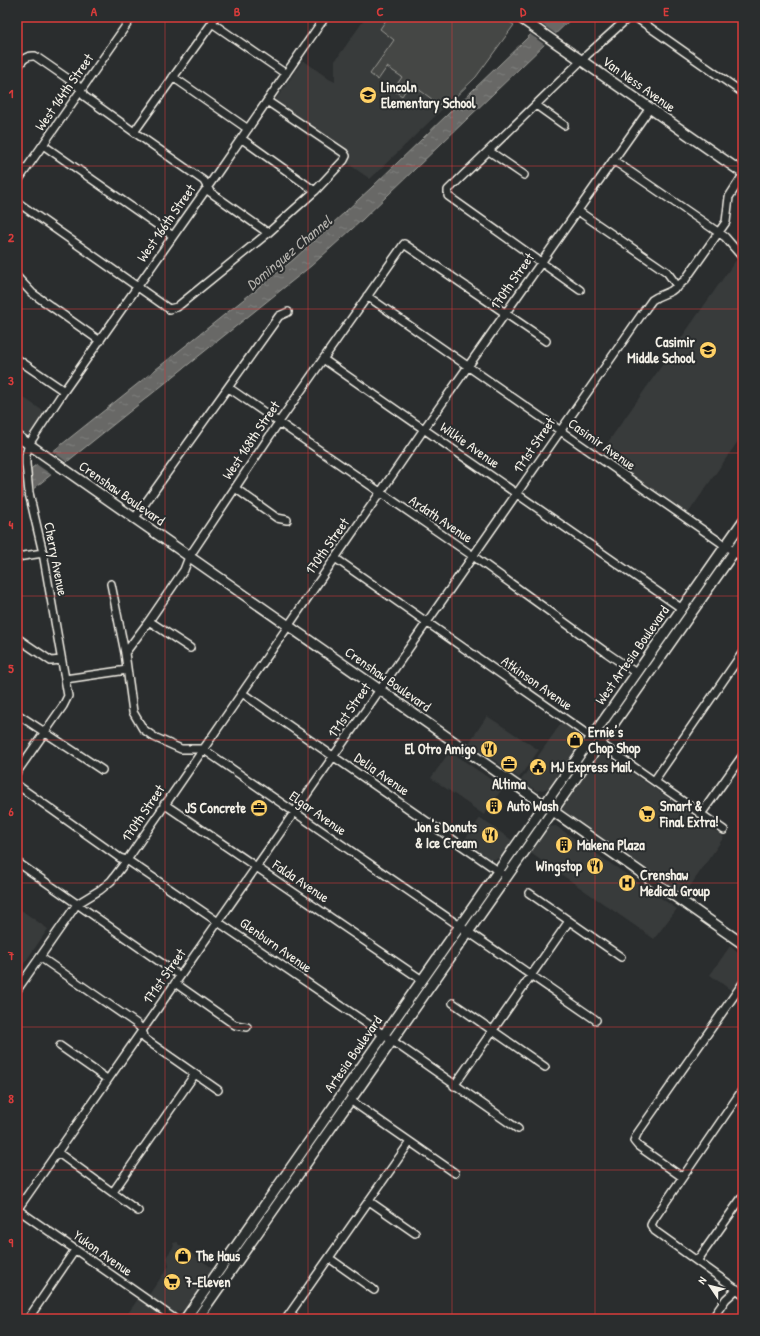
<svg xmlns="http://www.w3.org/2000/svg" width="760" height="1336" font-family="'Patrick Hand',sans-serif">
	<defs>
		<pattern id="water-ripples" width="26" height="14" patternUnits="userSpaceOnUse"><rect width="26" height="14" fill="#676866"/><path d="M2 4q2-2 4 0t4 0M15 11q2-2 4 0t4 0" fill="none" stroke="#7d7e7c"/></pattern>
	</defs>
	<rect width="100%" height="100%" fill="#2a2d2e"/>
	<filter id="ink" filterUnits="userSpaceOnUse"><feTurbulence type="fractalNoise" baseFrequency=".025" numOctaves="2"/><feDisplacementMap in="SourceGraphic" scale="8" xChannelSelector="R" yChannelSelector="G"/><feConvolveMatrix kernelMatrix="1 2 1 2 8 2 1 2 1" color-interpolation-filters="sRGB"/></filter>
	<g filter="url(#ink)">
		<path fill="#373a3a" d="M366 17H502L476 77 370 179 269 109 303 60 329 79 335 82V61Z
			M736 260 743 265V434L687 515 601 452Z
			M17 393 46 413 28 438 17 430Z
			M487 716 539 750 519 778 469 743Z
			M562 722 580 734 581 744 550 788 537 791 521 780Z
			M598 749 724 837 682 898 556 809Z
			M450 751 503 788 484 815 431 778Z
			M480 818 513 841 501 858 488 860 463 842Z
			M556 826 677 909 654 939 529 852 546 827Z
			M17 907 48 929 17 974Z
			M730 946 743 956V974L732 991 710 975Z
			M178 1242V1244L214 1269 186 1310 172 1313 148 1296 169 1266 167 1256 174 1246 173 1243Z
			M138 1299 167 1319H124Z"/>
		<path fill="#444645" stroke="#9c9c96" d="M388 17H502L514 25 476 77 444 108 410 83 402 96 393 90 402 77 387 67 378 80 370 74 394 40 380 29Z"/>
		<path fill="url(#water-ripples)" stroke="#9f9f9a" d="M549 17H573L362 220 311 266 17 502V480L293 260 371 188Z"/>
		<path fill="#2a2d2e" d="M540 23 556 34 545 45 530 34Z
			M52 451 68 463 52 475 36 464Z
			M31 468 34 489 25 497 21 476Z"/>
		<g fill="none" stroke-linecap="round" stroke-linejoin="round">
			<g stroke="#f4f1e8" stroke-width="10">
				<path id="minor" d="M314 17 322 22
					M635 17 743 93
					M741 17 743 18
					M212 23 286 74
					M17 68C22 61 25 55 35 56L77 85 81 90 84 96 134 132 204 181 210 192 268 233
					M173 77 248 129
					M536 105 564 125
					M134 132 212 23 215 17
					M242 139 315 191
					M43 145 173 236
					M489 151 524 175
					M613 160 725 237 743 258
					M17 182 132 17
					M17 202 169 309 177 307 268 233 315 191 344 160 346 156 344 153 267 101
					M578 211 667 272 678 287
					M17 277 32 293 100 341
					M580 290 448 196V190L588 54 629 17
					M367 296 743 558
					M17 359 64 391
					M323 359 681 608
					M229 388 473 556 607 653 636 673
					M235 488 277 518 287 520
					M134 519 279 316 288 312
					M17 557 43 553
					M335 558 724 830
					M111 584 125 653 133 712 143 729 154 737 181 749H203L596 1020
					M149 621 190 648
					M17 638 51 661 61 660
					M125 653 149 621 184 570 189 557 279 422 404 244 546 341
					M65 679 127 670
					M242 693 501 873
					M17 714 102 770
					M17 772 63 706 68 696 43 553 29 493 26 464V455L29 444 64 391 207 188 325 17
					M654 781 743 652
					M17 785 120 858 127 860 384 1035 518 1129
					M164 804 422 980
					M701 814 743 755
					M17 862 180 976
					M529 893 621 957
					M40 957 137 1024 142 1030 145 1039 218 1090
					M175 983 235 1025 247 1027
					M17 990 77 904 100 890 111 881 127 860 424 429 650 108
					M453 1003 545 1067
					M60 1046 107 1079
					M454 1086 569 921
					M743 1089 654 1219 651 1225 655 1231 743 1294
					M350 1100 455 1173
					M57 1152 138 1211
					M682 1177 638 1146 634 1141 637 1134 743 983
					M113 1192 195 1074
					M369 1201 415 1233
					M17 1209 175 1319
					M17 1210 644 311 652 300 657 297 671 291 685 280 726 222 729 197 743 175
					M329 1258 374 1290
					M697 1261 743 1196
					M290 1314 297 1319
					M28 1319 75 1250
					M286 1319 410 1142
					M712 1319 726 1299 737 1289"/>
			</g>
			<g stroke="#f4f1e8" stroke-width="12">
				<path id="major" d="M519 17 743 173
					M17 436 743 944
					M185 1319 743 521
					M197 1319C379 1059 562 799 743 539"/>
			</g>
			<use href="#minor" stroke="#2a2d2e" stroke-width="7"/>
			<use href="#major" stroke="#2a2d2e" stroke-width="9"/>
		</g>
	</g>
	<path fill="none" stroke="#d93c3b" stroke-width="1" stroke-opacity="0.55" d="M165 17V1319M308 17V1319M452 17V1319M595 17V1319M17 166H743M17 309H743M17 453H743M17 596H743M17 740H743M17 883H743M17 1027H743M17 1170H743"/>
	<defs>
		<g id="school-disc" transform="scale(0.9)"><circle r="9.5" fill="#ffd166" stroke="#2a2d2e"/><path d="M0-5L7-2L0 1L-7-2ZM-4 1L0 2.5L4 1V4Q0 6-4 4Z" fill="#111"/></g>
		<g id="shop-disc" transform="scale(0.9)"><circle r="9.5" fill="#ffd166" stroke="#2a2d2e"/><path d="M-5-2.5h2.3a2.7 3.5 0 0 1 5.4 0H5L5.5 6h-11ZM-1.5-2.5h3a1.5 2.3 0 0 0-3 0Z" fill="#111"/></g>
		<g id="restaurant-disc" transform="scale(0.9)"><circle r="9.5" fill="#ffd166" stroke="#2a2d2e"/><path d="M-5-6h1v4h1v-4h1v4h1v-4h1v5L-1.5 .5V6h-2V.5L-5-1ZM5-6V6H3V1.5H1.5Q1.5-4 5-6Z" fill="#111"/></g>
		<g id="office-disc" transform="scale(0.9)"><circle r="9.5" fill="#ffd166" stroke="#2a2d2e"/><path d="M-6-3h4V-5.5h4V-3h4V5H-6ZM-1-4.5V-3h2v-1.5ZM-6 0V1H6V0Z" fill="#111"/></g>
		<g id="civic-disc" transform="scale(0.9)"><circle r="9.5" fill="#ffd166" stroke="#2a2d2e"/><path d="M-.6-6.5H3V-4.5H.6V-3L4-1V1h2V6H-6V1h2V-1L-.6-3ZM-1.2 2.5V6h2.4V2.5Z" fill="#111"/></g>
		<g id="building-disc" transform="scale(0.9)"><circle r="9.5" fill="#ffd166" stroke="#2a2d2e"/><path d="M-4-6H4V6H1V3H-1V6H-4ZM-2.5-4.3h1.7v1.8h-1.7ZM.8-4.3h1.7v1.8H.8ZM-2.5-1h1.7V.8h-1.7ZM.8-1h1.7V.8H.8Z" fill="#111"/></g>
		<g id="supermarket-disc" transform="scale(0.9)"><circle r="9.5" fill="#ffd166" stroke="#2a2d2e"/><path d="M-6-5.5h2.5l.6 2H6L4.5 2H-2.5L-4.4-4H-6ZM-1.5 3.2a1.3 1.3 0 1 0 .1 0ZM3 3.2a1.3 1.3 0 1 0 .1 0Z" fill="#111"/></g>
		<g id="hospital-disc" transform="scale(0.9)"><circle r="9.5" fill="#ffd166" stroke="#2a2d2e"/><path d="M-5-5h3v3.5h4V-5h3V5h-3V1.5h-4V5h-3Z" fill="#111"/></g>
	</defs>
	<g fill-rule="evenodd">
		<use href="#school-disc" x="368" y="95"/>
		<use href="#school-disc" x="708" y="350"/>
		<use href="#shop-disc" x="575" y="740"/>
		<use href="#restaurant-disc" x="489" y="749"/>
		<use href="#office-disc" x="509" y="764"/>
		<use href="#civic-disc" x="538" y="767"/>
		<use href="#building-disc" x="494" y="806"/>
		<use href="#office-disc" x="259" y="808"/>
		<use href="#supermarket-disc" x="647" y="814"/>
		<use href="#restaurant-disc" x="490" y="835"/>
		<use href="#building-disc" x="564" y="845"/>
		<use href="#restaurant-disc" x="595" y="866"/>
		<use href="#hospital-disc" x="627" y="883"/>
		<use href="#shop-disc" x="183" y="1256"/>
		<use href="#supermarket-disc" x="172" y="1282"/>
	</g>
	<g text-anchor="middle" stroke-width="4" stroke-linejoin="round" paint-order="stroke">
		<g font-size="14" fill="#f4f1e8" stroke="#2a2d2e">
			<text transform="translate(639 84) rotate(35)" y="5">Van Ness Avenue</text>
			<text transform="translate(64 92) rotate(-55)" y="5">West 164th Street</text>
			<text transform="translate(166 223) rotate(-55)" y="5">West 166th Street</text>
			<text transform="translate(512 281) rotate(-55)" y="5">170th Street</text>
			<text transform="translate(251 440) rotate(-56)" y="5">West 168th Street</text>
			<text transform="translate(602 444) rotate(35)" y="5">Casimir Avenue</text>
			<text transform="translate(470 445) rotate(35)" y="5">Wilkie Avenue</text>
			<text transform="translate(534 445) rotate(-56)" y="5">171st Street</text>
			<text transform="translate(122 493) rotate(35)" y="5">Crenshaw Boulevard</text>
			<text transform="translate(441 519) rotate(34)" y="5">Ardath Avenue</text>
			<text transform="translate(327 546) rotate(-55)" y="5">170th Street</text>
			<text transform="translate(56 559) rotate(79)" y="5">Cherry Avenue</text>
			<text transform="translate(632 655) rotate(-55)" y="5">West Artesia Boulevard</text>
			<text transform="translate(388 679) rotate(35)" y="5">Crenshaw Boulevard</text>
			<text transform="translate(537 683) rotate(35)" y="5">Atkinson Avenue</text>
			<text transform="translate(349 710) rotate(-55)" y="5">171st Street</text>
			<text transform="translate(382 774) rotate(35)" y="5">Delia Avenue</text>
			<text transform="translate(143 813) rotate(-56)" y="5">170th Street</text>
			<text transform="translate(318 813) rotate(35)" y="5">Elgar Avenue</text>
			<text transform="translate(301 881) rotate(34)" y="5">Falda Avenue</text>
			<text transform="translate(276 945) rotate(35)" y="5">Glenburn Avenue</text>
			<text transform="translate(164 976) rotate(-55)" y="5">171st Street</text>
			<text transform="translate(353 1054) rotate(-55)" y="5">Artesia Boulevard</text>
			<text transform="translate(103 1253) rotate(35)" y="5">Yukon Avenue</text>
		</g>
		<g font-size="14" font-weight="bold" fill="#f4f1e8" stroke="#2a2d2e" text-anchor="start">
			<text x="381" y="92">Lincoln<tspan x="381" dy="16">Elementary School</tspan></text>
			<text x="695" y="347" text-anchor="end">Casimir<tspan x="695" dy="16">Middle School</tspan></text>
			<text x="588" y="737">Ernie’s<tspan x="588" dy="16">Chop Shop</tspan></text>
			<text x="476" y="754" text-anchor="end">El Otro Amigo</text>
			<text x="551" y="772">MJ Express Mail</text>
			<text x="509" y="789" text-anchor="middle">Altima</text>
			<text x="507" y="811">Auto Wash</text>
			<text x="660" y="811">Smart &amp;<tspan x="660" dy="16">Final Extra!</tspan></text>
			<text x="246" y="813" text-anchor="end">JS Concrete</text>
			<text x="477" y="832" text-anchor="end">Jon's Donuts<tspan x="477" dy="16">&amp; Ice Cream</tspan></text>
			<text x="577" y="850">Makena Plaza</text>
			<text x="582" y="871" text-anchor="end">Wingstop</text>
			<text x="640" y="880">Crenshaw<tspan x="640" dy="16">Medical Group</tspan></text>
			<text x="196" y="1261">The Haus</text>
			<text x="185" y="1287">7-Eleven</text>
		</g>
		<g font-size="15" font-style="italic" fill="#b5b3ae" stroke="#2a2d2e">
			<text transform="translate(289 253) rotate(-40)" y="5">Dominguez Channel</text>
		</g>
	</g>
	<rect width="760" height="1336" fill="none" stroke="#2a2d2e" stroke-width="44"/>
	<g transform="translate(710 1286) rotate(305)" stroke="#2a2d2e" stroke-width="3" paint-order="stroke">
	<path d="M0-3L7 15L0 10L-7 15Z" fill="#f4f1e8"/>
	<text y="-6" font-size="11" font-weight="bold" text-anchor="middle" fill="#f4f1e8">N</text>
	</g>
	<rect x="22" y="22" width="716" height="1292" fill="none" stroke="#d93c3b" stroke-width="1.5"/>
	<g font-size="13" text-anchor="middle" font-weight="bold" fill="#d93c3b">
		<text x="94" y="16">A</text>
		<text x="237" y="16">B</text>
		<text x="380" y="16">C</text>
		<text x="523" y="16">D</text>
		<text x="666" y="16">E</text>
		<text x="11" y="98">1</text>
		<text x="11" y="242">2</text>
		<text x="11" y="385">3</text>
		<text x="11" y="529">4</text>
		<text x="11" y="673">5</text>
		<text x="11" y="816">6</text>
		<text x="11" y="960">7</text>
		<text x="11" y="1103">8</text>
		<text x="11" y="1247">9</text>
	</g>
</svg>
